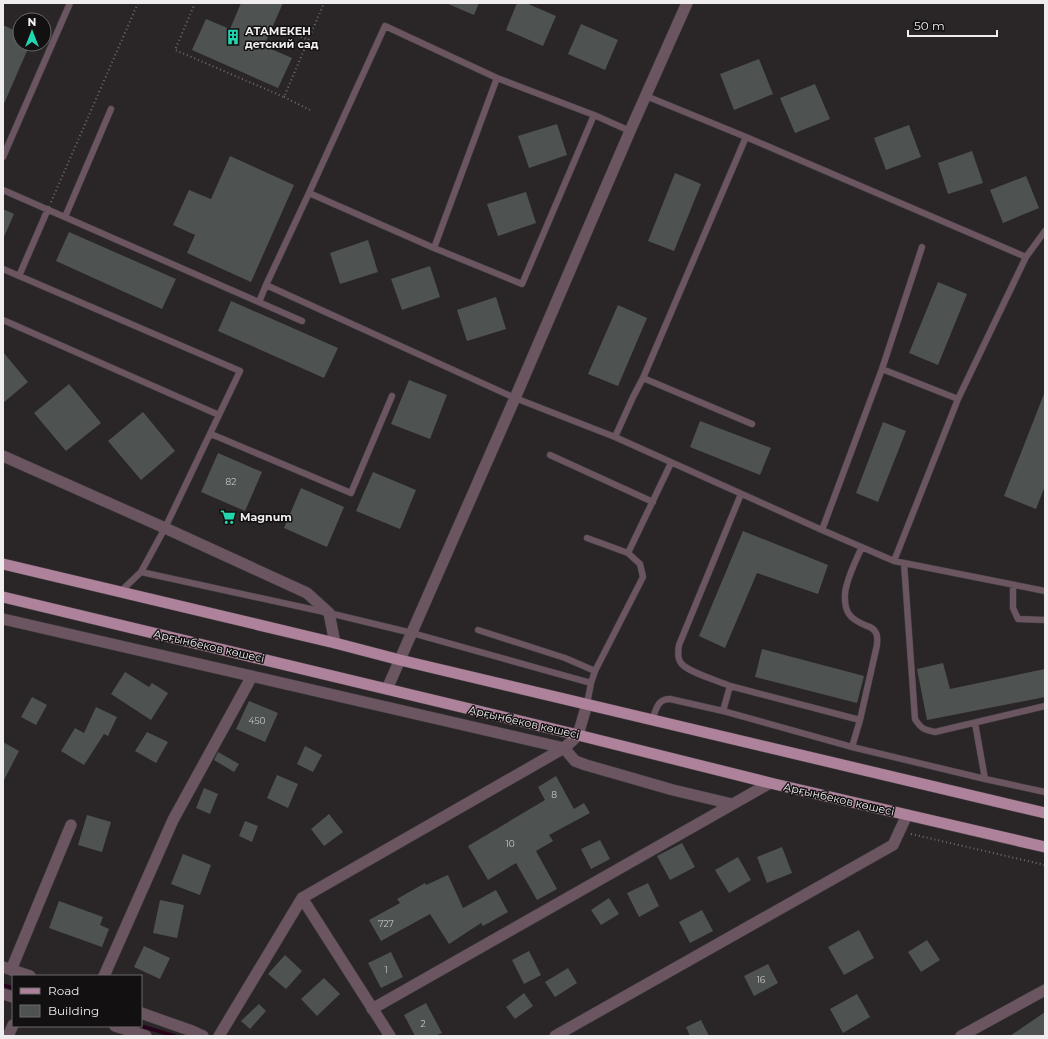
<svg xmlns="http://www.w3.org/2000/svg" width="1048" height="1039" font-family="Montserrat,sans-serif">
	<rect width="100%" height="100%" fill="#2a2628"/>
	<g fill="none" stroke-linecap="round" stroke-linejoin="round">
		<path stroke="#28011b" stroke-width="3.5" d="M3 985 13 988
			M141 1026 175 1036"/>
	</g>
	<path fill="#4e5351" d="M241 3H283L264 46 292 58 278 88 192 50 206 19 230 29Z
		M446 3H479L474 15Z
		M517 3H526L556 16 543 46 506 30Z
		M581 24 618 40 605 70 568 54Z
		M3 25 20 33V44H30L3 106Z
		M759 59 773 94 734 110 720 74Z
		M815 84 830 119 795 133 780 98Z
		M557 124 567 155 529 168 518 136Z
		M909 125 921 157 886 170 874 138Z
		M972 151 983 183 948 194 938 163Z
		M230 156 294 185 251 282 187 253 195 235 173 225 189 190 211 199Z
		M675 173 701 184 674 251 648 241Z
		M1026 176 1039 208 1003 223 990 190Z
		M526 192 536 223 498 236 487 204Z
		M3 209 14 214 3 239Z
		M69 232 176 279 162 309 56 261Z
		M368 240 378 272 340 284 330 253Z
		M430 266 440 297 402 310 391 279Z
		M938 282 967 294 938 365 909 353Z
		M496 297 506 329 467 341 457 310Z
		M231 301 338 348 324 378 218 331Z
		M618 305 647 318 618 386 588 374Z
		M3 352 28 382 3 403Z
		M409 380 447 395 430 439 391 424Z
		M69 384 101 423 66 451 34 413Z
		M1044 394 1045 486 1036 509 1004 496Z
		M143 412 175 451 141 480 108 441Z
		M700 421 771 448 760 475 690 447Z
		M883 422 906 431 878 502 856 493Z
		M218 453 262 472 245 511 201 492Z
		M373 472 416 490 400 529 356 511Z
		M301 488 344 507 327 547 284 528Z
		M743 531 828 565 818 594 757 573 725 648 699 636Z
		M762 649 864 676 857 703 755 677Z
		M943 663 950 689 1045 669V697L927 720 917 669Z
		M125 672 149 687 152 683 168 693 151 720 111 694Z
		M32 697 47 705 36 725 21 717Z
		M249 701 278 713 265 742 236 729Z
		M96 707 117 717 108 736 104 734 84 765 61 751 75 728 84 733Z
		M147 732 168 742 156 763 135 751Z
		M3 742 19 751 3 782Z
		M305 746 322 755 313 772 297 764Z
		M218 752 239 764 234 772 214 760Z
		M277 775 298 784 288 808 267 798Z
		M556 776 574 809 584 803 590 813 549 835 553 841 536 851 557 889 537 900 516 863 488 880 468 846 545 800 538 787Z
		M204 788 218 794 210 814 196 808Z
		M329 814 343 832 324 846 311 829Z
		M87 815 111 822 102 852 78 845Z
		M245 821 258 826 252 842 239 836Z
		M600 840 610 859 591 869 581 849Z
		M682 843 695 867 670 880 657 856Z
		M782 847 792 873 767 883 757 857Z
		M183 854 211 865 200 895 171 884Z
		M738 857 751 880 729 893 715 870Z
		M448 875 463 908 496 890 508 912 483 926 481 923 449 944 430 914 381 941 369 920 400 903 397 899 425 883 426 885Z
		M648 883 659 906 639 917 627 893Z
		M609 898 619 914 601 925 591 910Z
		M160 900 184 905 177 938 153 933Z
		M59 901 103 917 100 925 109 929 102 947 49 928Z
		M702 910 713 931 690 943 679 922Z
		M859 930 874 958 844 975 828 947Z
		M927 940 940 960 921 972 908 952Z
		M144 946 170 958 160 979 134 967Z
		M529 951 541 975 524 984 512 960Z
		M391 952 403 977 381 988 368 963Z
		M285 955 302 971 286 989 268 974Z
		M768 964 778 983 754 996 744 976Z
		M568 968 577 983 555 997 545 982Z
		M324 978 340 994 317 1016 301 999Z
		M524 993 533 1006 515 1019 506 1007Z
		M857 994 870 1017 843 1033 830 1009Z
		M426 1003 442 1033 435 1036H415L404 1015Z
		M259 1004 266 1011 250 1029 241 1021Z
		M1045 1012V1036H1010Z
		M701 1020 709 1036H690L686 1027Z"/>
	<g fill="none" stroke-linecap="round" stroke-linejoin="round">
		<g stroke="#464244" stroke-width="7">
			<path id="service" d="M646 96 746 137
				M3 157 70 3
				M3 190 302 321
				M309 193 434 248 522 284 594 115
				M65 217 111 109
				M922 247 882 369 822 530 615 437 633 397 643 378 746 137 1026 257 1045 231
				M434 248 497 78
				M3 269 240 371 165 528 141 572 120 592
				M19 276 48 209
				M259 302 266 285
				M3 320 219 415
				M882 369 958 399 1026 257
				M643 378 752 424
				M958 399 894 561 1045 591
				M211 434 351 493 392 396
				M615 437 515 398 266 285 309 193 385 26 497 78 594 115 630 131
				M550 455 653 502
				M822 530 894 561
				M587 538 628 553
				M904 563 915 719C921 729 925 730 935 732L1045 706
				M141 572 329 613 412 633 591 683
				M1013 585V608L1018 619 1045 620
				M478 630 565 658 595 671
				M730 686 860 720
				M587 704 591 683 595 671 643 577 640 564 628 553 671 463
				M723 711 852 747 860 720 877 645C877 642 878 636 876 633 874 629 871 627 867 626 850 619 844 613 845 594 846 580 856 560 862 547
				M652 719C657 709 657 699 670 699L723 711 730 686C719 681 687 672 681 663 677 658 678 651 679 645L741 494
				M975 723 985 779
				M852 747 985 779 1045 792"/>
		</g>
		<g stroke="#464244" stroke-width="12">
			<path id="minor" d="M3 456 165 528 307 593 329 613 335 643
				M3 619 564 748 575 761 586 765 673 790 732 804
				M302 898 390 1036
				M3 967 30 976
				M11 970 71 825
				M104 976 173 820 252 676
				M3 994 13 997
				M372 1009 770 783
				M141 1013 192 1031 203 1036
				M115 1026 146 1036
				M8 1036 13 1025
				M219 1036 302 898 564 748 572 741 578 735 587 704
				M555 1036 893 845 907 815
				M961 1036 1045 990"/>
		</g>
		<g stroke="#464244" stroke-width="12">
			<path id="tertiary" d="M387 689 515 398 630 131 687 3"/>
		</g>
		<g stroke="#464244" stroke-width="12">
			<path id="primary" d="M3 564 335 643 400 660 1045 813
				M3 597 578 735 770 783 1045 847"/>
		</g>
		<path stroke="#6f6c6d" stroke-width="2" stroke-dasharray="1 3" stroke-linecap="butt" d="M195 3 175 50 284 97 324 3
			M279 27 308 40
			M284 97 310 110
			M51 202 138 3
			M911 834 1045 865"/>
		<use href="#service" stroke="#6b5561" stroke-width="6"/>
		<use href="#minor" stroke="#6b5561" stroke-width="11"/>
		<use href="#tertiary" stroke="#6b5561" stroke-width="11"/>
		<use href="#primary" stroke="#af829b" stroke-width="11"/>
	</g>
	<defs>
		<g id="building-bare" transform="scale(1.2)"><path d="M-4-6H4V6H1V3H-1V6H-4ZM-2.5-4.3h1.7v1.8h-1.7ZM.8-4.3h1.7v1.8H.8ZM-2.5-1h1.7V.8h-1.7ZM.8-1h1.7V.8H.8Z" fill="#21d5af" stroke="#121011" stroke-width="2.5" paint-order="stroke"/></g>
		<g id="supermarket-bare" transform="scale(1.2)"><path d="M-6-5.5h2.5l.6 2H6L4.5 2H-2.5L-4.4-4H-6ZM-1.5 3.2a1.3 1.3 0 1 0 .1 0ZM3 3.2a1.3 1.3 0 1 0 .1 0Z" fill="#21d5af" stroke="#121011" stroke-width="2.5" paint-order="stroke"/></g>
	</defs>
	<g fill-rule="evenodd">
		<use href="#building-bare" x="233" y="37"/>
		<use href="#supermarket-bare" x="228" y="517"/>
	</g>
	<g text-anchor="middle" stroke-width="3" stroke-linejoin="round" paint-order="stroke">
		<g font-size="9" fill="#c7c6c7">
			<text x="231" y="485">82</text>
			<text x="257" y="724">450</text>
			<text x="554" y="798">8</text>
			<text x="510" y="847">10</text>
			<text x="386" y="927">727</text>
			<text x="386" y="973">1</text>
			<text x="761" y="983">16</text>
			<text x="423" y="1027">2</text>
		</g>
		<g font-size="11" font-weight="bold" fill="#efedee" stroke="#121011" text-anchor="start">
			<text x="245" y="35">АТАМЕКЕН<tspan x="245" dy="13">детский сад</tspan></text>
			<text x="240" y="521">Magnum</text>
		</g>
		<g font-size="11" fill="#efedee" stroke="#121011">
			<text transform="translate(209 646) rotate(13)" y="4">Арғынбеков көшесі</text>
			<text transform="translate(524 722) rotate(13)" y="4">Арғынбеков көшесі</text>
			<text transform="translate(839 799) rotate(13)" y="4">Арғынбеков көшесі</text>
		</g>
	</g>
	<rect width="1048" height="1039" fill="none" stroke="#efedee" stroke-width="8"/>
	<rect x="12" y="975" width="130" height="52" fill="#121011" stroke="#6a6869"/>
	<rect x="20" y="988" width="20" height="6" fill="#af829b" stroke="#6a6869"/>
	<text x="48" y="995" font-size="12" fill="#efedee">Road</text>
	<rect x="20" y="1005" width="20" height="12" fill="#4e5351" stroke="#6a6869"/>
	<text x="48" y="1015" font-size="12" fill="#efedee">Building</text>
	<g transform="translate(32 32)"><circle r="19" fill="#121011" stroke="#6a6869"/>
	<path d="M0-3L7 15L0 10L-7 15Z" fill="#21d5af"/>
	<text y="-6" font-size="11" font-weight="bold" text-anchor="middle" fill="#efedee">N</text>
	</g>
	<path d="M908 30v6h89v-6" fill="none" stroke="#efedee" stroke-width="2"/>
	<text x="914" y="30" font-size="12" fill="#efedee" stroke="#121011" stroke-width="3" paint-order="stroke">50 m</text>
</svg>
